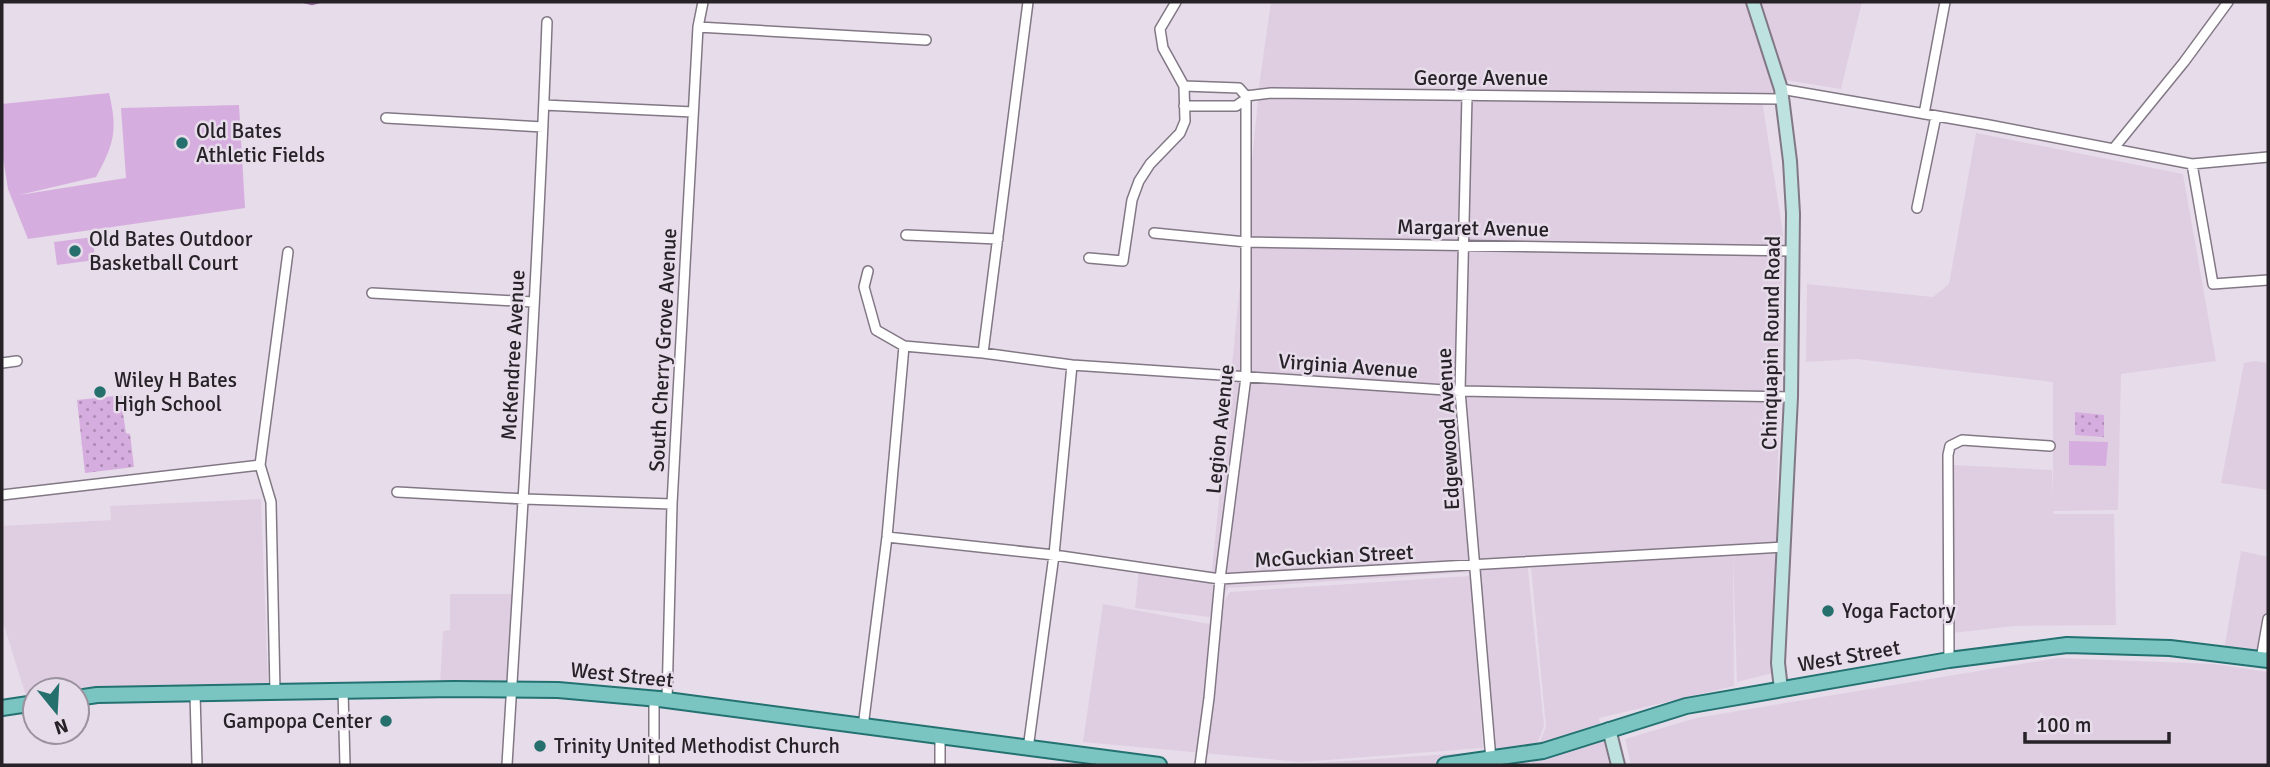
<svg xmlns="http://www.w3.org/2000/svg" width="2270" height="767" font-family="Signika,sans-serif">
	<defs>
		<pattern id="grass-dots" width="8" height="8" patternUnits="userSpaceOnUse" patternTransform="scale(1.75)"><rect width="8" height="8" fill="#d6addf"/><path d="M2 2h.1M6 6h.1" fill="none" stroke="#ad8cb5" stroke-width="1.8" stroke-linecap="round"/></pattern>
	</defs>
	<rect width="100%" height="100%" fill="#e7dcea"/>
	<path fill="#dfcee2" d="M1271 2H1862L1841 89 1786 80 1762 100 1783 233 1773 673 1737 682 1733 555 1734 686 1599 718 1609 765H1531L1546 727 1531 567 1690 556 1527 560 1544 726 1529 765H1286L1494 751 1473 572 1228 588 1209 617 1135 608 1139 569 1212 571 1260 79Z
		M1976 133 2183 174 2216 361 2121 374 2118 510 2053 511 2054 514H2114L2116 625 2014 626 1953 633 1954 465 2052 470 2053 496V382L1856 359 1806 362 1807 284 1933 297 1949 284Z
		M2255 361 2268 363V490L2221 483 2244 363Z
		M261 499 268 684 143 688 77 694V690H35V698L27 699 2 619V526L111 520 110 506Z
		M2241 551 2268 557V655L2224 650Z
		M1470 576 1483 748 1301 762 1083 742 1103 604 1209 624 1230 592Z
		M450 594H512L507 685 440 684 443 631 450 630Z
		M2057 658 2214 664 2268 672V765H1631L1625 739 1696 718Z"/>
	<path fill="url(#grass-dots)" d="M125 395 126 406 122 407 126 433 130 434 134 467 85 473 77 400Z
		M2075 412 2104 415V437L2075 435Z"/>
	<path fill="#d6addf" d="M109 93C118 131 114 144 96 177L19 195 126 178 121 108 239 105 245 208 28 239 8 189 2 151V104Z
		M93 237 95 260 57 265 54 242Z
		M2069 441 2108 442 2106 466 2069 465Z"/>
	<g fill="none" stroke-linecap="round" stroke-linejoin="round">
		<path stroke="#a071aa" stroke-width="2.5" d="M304 2 312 4 319 2"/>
		<g stroke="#827885" stroke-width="12">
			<path id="street" d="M698 27 926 40
				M1184 86 1239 88 1246 96
				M1781 89 1989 125 2192 164 2268 157
				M1246 96 1271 93 1780 99
				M1467 96 1460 391 1491 760
				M544 105 693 112
				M1184 106H1236L1246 99
				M1924 114 1945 2
				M386 118 543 127
				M2114 148 2184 62 2228 2
				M2192 164 2213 284 2268 280
				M1917 208 1936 116
				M1154 233 1246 242 1793 251
				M906 235 998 239
				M1089 258 1123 261 1132 200 1139 181 1150 164 1180 133 1185 121 1184 86 1163 48 1160 29 1176 2
				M868 271 864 287 876 330 904 346 983 353 1072 365 1460 391 1791 397
				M372 293 533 302
				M983 353 1028 2
				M2 363 17 361
				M397 492 524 499 672 504
				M2 495 260 465
				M887 537 1054 555 1220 579 1784 547
				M2261 659 2268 619
				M1949 660 1948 455 1950 446 1962 440 2050 446
				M275 691 271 502 260 465 288 252
				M343 691 345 765
				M195 694 197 765
				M654 699V765
				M667 700 672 504 698 27 703 2
				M863 727 887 537 904 346
				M940 737V765
				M1028 749 1054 555 1072 365
				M507 765C522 518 538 270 547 22
				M1200 765 1209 698 1220 579 1246 377V96"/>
		</g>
		<g stroke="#827885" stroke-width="16">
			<path id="secondary" d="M1753 2 1781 89 1790 161 1793 214 1791 397 1778 663 1781 689
				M1609 729 1618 765"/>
		</g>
		<g stroke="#237271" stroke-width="18">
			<path id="primary" d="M77 698 97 695 454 689 558 690 659 699 1159 765
				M2 708 35 703
				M1445 765 1543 751 1686 706 1949 660 2067 645 2170 648 2268 660"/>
		</g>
		<use href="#street" stroke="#fff" stroke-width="9"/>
		<use href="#secondary" stroke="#bde2e0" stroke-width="12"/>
		<use href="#primary" stroke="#7ac4c2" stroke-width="14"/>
	</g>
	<g fill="#25706d" stroke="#e7dcea" stroke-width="2.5">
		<circle cx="182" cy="143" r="7"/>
		<circle cx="75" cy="251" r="7"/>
		<circle cx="100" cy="392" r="7"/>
		<circle cx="1828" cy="611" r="7"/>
		<circle cx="386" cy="721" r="7"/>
		<circle cx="540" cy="746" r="7"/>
	</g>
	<g text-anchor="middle" stroke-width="5" stroke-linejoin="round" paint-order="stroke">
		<g font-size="21" fill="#262227" stroke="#e7dcea">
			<text x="1481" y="85">George Avenue</text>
			<text transform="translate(1473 228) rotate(1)" y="7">Margaret Avenue</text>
			<text transform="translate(1771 343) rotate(-89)" y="7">Chinquapin Round Road</text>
			<text transform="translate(663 350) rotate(-87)" y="7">South Cherry Grove Avenue</text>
			<text transform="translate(513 355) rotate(-87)" y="7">McKendree Avenue</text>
			<text transform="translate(1348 366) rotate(4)" y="7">Virginia Avenue</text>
			<text transform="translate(1220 429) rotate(-84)" y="7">Legion Avenue</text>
			<text transform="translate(1448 429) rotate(-93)" y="7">Edgewood Avenue</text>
			<text transform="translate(1334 556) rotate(-3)" y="7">McGuckian Street</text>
			<text transform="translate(1849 656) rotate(-10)" y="7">West Street</text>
			<text transform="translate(622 675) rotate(6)" y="7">West Street</text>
		</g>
		<g font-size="21" fill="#262227" stroke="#e7dcea" text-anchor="start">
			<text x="196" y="138">Old Bates<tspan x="196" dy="24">Athletic Fields</tspan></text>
			<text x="89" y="246">Old Bates Outdoor<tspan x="89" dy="24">Basketball Court</tspan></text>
			<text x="114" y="387">Wiley H Bates<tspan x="114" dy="24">High School</tspan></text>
			<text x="1842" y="618">Yoga Factory</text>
			<text x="372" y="728" text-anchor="end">Gampopa Center</text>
			<text x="554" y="753">Trinity United Methodist Church</text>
		</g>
	</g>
	<rect width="2270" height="767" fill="none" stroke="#262227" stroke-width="7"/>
	<g transform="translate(56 711) rotate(162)"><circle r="33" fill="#e7dcea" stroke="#9a929c" stroke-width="2"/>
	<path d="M0-5L12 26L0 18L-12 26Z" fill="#25706d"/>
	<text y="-10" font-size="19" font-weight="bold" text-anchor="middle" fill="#262227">N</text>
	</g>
	<path d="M2025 732v10h144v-10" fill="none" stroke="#262227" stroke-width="3.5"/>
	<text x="2036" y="732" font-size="21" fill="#262227" stroke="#e7dcea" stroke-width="5" paint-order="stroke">100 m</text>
</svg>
